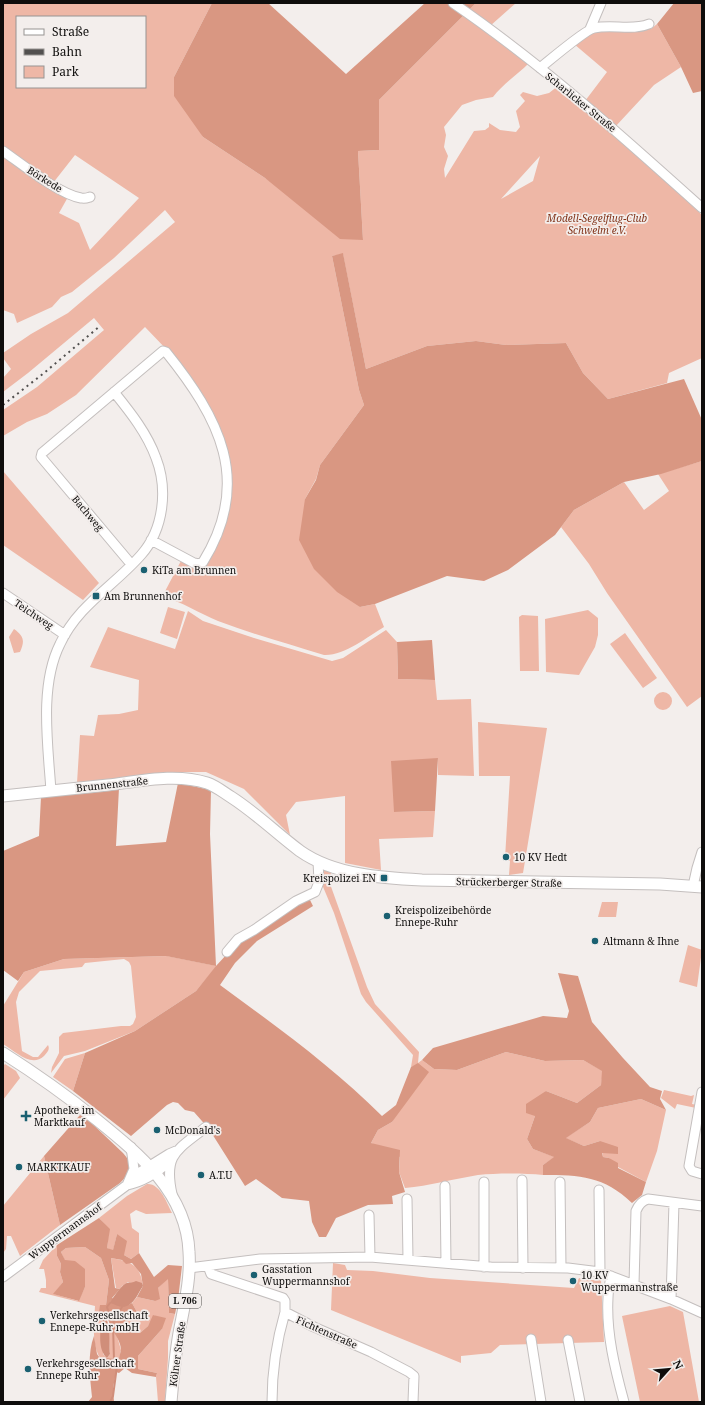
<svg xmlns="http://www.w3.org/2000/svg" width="705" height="1405" font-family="'Noto Serif',serif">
	<rect width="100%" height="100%" fill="#f3eeec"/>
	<path fill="#eeb7a6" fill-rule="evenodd" d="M3 3H212L174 77 203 137 265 178 363 240 358 151 379 150V100L465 14 529 63C517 75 503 84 493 97L476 100 462 105 444 127 446 135 444 147 448 156 444 169 445 178 474 131 485 130 489 127V123L500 130 516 132 520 127 516 111 525 101 520 95 523 92 537 96 549 93 558 86 619 137 702 215V358L669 373 667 383 608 399 583 373 566 343 506 345 476 341 427 346 366 369 343 254 332 256 359 390 364 405 320 465 316 479 305 499 360 607 375 604 384 627C367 637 344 656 324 655 289 644 252 634 218 621 200 614 182 601 162 597L182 559 202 568 218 540 228 456 168 351 145 327 76 395 47 414 27 422 3 436V410L37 387 104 330 94 318 28 373 3 392V378L11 369 3 358V353L31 334 68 313 175 222 165 210 114 258 72 292 61 297 52 307 17 323 14 314 3 310ZM17 17H145V87H17ZM75 155 139 198 90 250 79 223 59 213 68 197 53 183ZM540 156 533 181 501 199Z
		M476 3H516L490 26 469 10Z
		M657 24 681 67 654 85 615 127 585 101 607 72 574 44 591 31 605 28 651 29Z
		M702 461V696L687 707 607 593 589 564 561 527 574 510 624 482 644 510 669 491 658 474Z
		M3 471 99 583 83 600 3 545Z
		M168 607 185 612 177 639 160 633Z
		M588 610 598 618V635L595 647 579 675 546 672 545 619Z
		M188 611 203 621 254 638 332 661 343 658 386 630 397 642 398 679 435 680 437 700 471 699 474 776 438 775V758L394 812 435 811 433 837 379 839 381 870 345 863V796L296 802 286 815 290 835 244 789 206 772H167L77 783 80 735 94 736 98 715 119 714 138 710 139 680 90 667 108 627 175 649Z
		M522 615 538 616 539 671H520L519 617Z
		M14 629C24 636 25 641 20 652L14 653 9 637Z
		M625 633 657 678 643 688 610 644Z
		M654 701a9 9 0 1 1 18 0a9 9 0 1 1-18 0Z
		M478 722 547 728 523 873 509 875 510 861 505 858 510 776H479Z
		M320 866 331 873 329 881 367 987 375 1004 419 1052 418 1063 422 1060 434 1069 457 1070 506 1052 545 1061 583 1060 603 1071 601 1085 577 1103 546 1091 535 1116 527 1139 533 1149 555 1157 543 1165V1175C524 1173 497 1173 478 1175 453 1179 429 1186 405 1188L399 1172 400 1157 371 1143 378 1130 392 1122 418 1064 411 1067 413 1055 366 1002 361 994 334 913 321 882Z
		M602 902H618L616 917H598Z
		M688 945 702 950 697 987 679 982Z
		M167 956 217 966 196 991 135 1031 85 1051 64 1056 51 1073 52 1067 59 1053V1037L63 1033 121 1026H130L133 1024 136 1017 131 966 129 962 124 959 85 963 82 967 40 971 19 992 16 1002 22 1051 33 1057H38L48 1045C50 1049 48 1052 44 1056 31 1068 15 1051 3 1044V1006L24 972 64 959Z
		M85 1053 73 1091 53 1077 65 1059Z
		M5 1064 16 1071 20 1078 3 1100V1066Z
		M664 1090 691 1096 694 1095 692 1104 697 1105 696 1108 677 1104 675 1109 661 1098Z
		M641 1099 666 1110 657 1151 646 1182 618 1167 609 1158 603 1157 600 1141 584 1146 565 1138 590 1122 598 1108Z
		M44 1156 60 1225 20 1256 11 1236H7L6 1249 3 1253V1206Z
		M147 1184C160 1183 167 1203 172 1213L146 1214 136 1210 130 1214 132 1228 139 1233V1253L131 1259 124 1255 117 1234 113 1251 107 1248 109 1229 99 1218 127 1196Z
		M57 1245V1256L61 1264 60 1272 63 1282 54 1294 78 1301 85 1287 65 1261 61 1252 66 1248 85 1247 101 1258 109 1280 106 1305 99 1312 104 1315 103 1316V1354L107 1358 110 1354 108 1323 117 1336 121 1350 119 1359 107 1358 102 1361C91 1347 94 1324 95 1306L39 1292 41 1288H46V1280L44 1269H39L43 1260Z
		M111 1258C131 1262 140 1264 143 1286L128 1282 122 1286 120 1289 116 1288Z
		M333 1263 345 1265 347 1270 373 1271 430 1278 574 1288 579 1278 590 1280H601L604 1342 500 1345 491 1353 461 1356V1363L331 1310Z
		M168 1278 169 1313 175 1314 168 1341V1358L165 1402H158L156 1377 157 1373 138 1369V1356L162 1329 154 1315 148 1326 140 1333 132 1331 126 1323 137 1312 132 1303 137 1297 155 1301 158 1288Z
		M670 1306 683 1312 699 1402H640L622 1316Z"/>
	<path fill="#d99782" d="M212 3H268L346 74 425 3H476L379 100V150L358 151 363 240 340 239 265 178 203 137 174 96V77Z
		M674 3H702V91L693 93 681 67 657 24Z
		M343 253 366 369 427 346 476 341 506 345 566 343 583 373 608 399 684 379 702 420V461L661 474 624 482 574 510 555 535 508 570 484 581 447 576 375 604 360 607 337 592 314 569 299 540 305 499 316 480 320 465 364 405 359 390 332 256Z
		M432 640 435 680 398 679 397 642Z
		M438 758 435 811 394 812 391 761Z
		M178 783 211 790 210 834 216 966 239 941 308 896 313 906 257 941 235 963 220 985C276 1026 333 1067 382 1116L396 1105 411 1067 418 1063 429 1072 392 1122 378 1130 371 1143 400 1150 399 1172 405 1192 392 1196 393 1204 368 1205 336 1218 326 1237H319L312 1222 309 1201 282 1198 256 1179 245 1186 209 1129 194 1112 185 1110 178 1103 173 1102 167 1105 131 1136 73 1091 85 1053 135 1031 196 991 216 966 166 956 64 959 24 972 18 981 3 970V851L39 836 41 797 119 788 116 846 166 842Z
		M558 973 578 976 592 1022 623 1058 650 1087 662 1091 660 1099 666 1110 641 1099 598 1108 590 1122 566 1138 584 1146 600 1141 618 1147V1154L602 1153 603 1157 609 1158 618 1163V1168L646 1182 642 1195 632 1203C604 1176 580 1175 543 1175V1165L554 1157 533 1149 527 1139 535 1116 526 1113V1104L546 1091 577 1103 601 1085 602 1071 583 1060 545 1061 506 1052 457 1070 434 1069 422 1060 433 1048 543 1016 567 1018 569 1011Z
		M80 1115H83L123 1153C134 1165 131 1172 120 1183L60 1225 44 1156Z
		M99 1218 110 1229 107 1248 113 1250 117 1234 127 1241 124 1255 131 1259 139 1253 154 1277 168 1265 182 1266 178 1300 175 1314 169 1313 168 1279 158 1288 160 1299 155 1301 137 1297 143 1286 141 1274 132 1263 126 1264 122 1260 111 1258 115 1288 120 1289 112 1298 128 1305 132 1303 137 1312 126 1323 132 1331 140 1333 148 1326 153 1315 166 1318 162 1329 138 1356V1369L157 1373 156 1377 132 1373 125 1368 119 1373 116 1372 113 1388 114 1402H88L92 1397C90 1378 87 1354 94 1336L97 1354 102 1361 107 1358 119 1359C119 1356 121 1352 121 1349 120 1336 108 1329 108 1316L99 1312 100 1305H106L109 1280 101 1258 85 1247 66 1248 61 1252 65 1260 75 1261 85 1269V1287L79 1301 53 1294 63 1282 60 1272 61 1264 57 1256V1245Z"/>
	<path fill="#d08e7a" d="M136 1281 142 1283 143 1286C138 1293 134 1306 123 1307 119 1307 114 1304 110 1303 112 1299 122 1284 127 1283 130 1282 133 1283 136 1281Z
		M104 1315C111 1322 109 1344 110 1354L107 1358C97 1349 101 1331 101 1319Z"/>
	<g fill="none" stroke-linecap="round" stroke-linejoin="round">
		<path stroke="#d08e7a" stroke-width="2" d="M110 1303 107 1307 108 1310 114 1319
			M110 1402 113 1396 117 1366 114 1360 113 1325 114 1319 122 1307"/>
		<g stroke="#c4bfbe" stroke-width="11">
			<path id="minor" d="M453 3C542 64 622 136 702 208
				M590 29 601 3
				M540 68C550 60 585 30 594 28 612 24 633 31 649 24
				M3 151C23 165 59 194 81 198 85 199 87 198 90 197
				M131 564 41 457 42 453 163 351 166 352C219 418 253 481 203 562L199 564 194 563 151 540
				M3 593 65 635
				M51 791C48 745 39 686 60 644 78 605 114 586 141 555 164 529 168 489 156 458 147 433 130 412 114 392
				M693 886 697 868 702 852
				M227 952 238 939 254 930 296 901 315 892 319 882 318 861
				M702 1092 689 1166 692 1171 702 1174
				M132 1177 169 1154 176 1151
				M522 1180 523 1268
				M484 1182V1267
				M560 1182 561 1268
				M127 1185C143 1182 158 1172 170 1161
				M445 1186 446 1263
				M599 1190 600 1272
				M172 1194C163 1153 178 1150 206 1127
				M407 1199 408 1259
				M369 1215 370 1257
				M208 1266 211 1274 283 1298 285 1301V1312L314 1327 371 1352 409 1372 414 1376 413 1402
				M189 1268 260 1259 370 1257 491 1267 568 1268 600 1272 671 1299 702 1313
				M611 1276C610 1283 608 1290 608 1298 606 1333 615 1369 624 1402
				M3 1277 127 1185 134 1169 131 1147
				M634 1284 636 1211C639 1204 642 1201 648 1199L702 1206
				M671 1299 674 1203
				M531 1339 541 1402
				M568 1340 580 1402
				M272 1402C272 1370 276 1343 285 1312"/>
		</g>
		<g stroke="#c4bfbe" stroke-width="13">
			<path id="major" d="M3 796C38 792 73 789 108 785 141 781 176 773 207 783 216 786 223 792 231 797 256 813 276 833 300 851 334 875 382 878 422 880L660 884 702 887
				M3 1053C36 1074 67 1096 97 1120 139 1154 187 1193 189 1252 191 1279 184 1306 179 1333 175 1356 173 1379 171 1402"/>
		</g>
		<use href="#minor" stroke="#fff" stroke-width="9"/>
		<use href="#major" stroke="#fff" stroke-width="11"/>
		<path stroke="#52504f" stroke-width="2" stroke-dasharray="2 4" stroke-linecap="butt" d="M3 405 44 373 100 326"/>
	</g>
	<g fill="#1a6071" stroke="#f3eeec" stroke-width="1.5">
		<circle cx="144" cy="570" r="4"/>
		<rect x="92" y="592" width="8" height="8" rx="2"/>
		<circle cx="506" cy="857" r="4"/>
		<rect x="380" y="874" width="8" height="8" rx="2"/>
		<circle cx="387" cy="916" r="4"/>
		<circle cx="595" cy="941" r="4"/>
		<path d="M24 1110h4v4h4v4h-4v4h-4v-4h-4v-4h4z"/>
		<circle cx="157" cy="1130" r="4"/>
		<circle cx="19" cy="1167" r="4"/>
		<circle cx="201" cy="1175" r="4"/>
		<circle cx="254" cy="1275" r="4"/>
		<circle cx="573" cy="1281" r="4"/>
		<circle cx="42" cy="1321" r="4"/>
		<circle cx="28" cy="1369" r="4"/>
	</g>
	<g text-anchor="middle" stroke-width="3.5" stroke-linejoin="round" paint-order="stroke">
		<rect fill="#f3eeec" stroke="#53504f" stroke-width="1" x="169" y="1294" width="32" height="14" rx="3"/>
		<g font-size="9" font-weight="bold" fill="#0e0d0c">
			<text x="185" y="1304">L 706</text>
		</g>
		<g font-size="10" fill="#0e0d0c" stroke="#f3eeec">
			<text transform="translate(581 102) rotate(39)" y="4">Scharlicker Straße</text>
			<text transform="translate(45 179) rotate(32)" y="4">Börkede</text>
			<text transform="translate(88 513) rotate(50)" y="4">Bachweg</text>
			<text transform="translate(34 614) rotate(34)" y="4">Teichweg</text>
			<text transform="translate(112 784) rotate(-6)" y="4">Brunnenstraße</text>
			<text transform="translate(509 882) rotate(1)" y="4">Strückerberger Straße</text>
			<text transform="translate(65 1231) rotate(-36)" y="4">Wuppermannshof</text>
			<text transform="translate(327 1332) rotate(24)" y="4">Fichtenstraße</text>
			<text transform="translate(177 1354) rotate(-82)" y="4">Kölner Straße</text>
		</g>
		<g font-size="10" font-style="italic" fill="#83341a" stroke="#f3eeec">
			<text x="597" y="222">Modell-Segelflug-Club<tspan x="597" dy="12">Schwelm e.V.</tspan></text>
		</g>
		<g font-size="10" fill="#0e0d0c" stroke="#f3eeec" text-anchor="start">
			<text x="152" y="574">KiTa am Brunnen</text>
			<text x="104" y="600">Am Brunnenhof</text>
			<text x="514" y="861">10 KV Hedt</text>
			<text x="376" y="882" text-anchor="end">Kreispolizei EN</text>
			<text x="395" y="914">Kreispolizeibehörde<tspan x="395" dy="12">Ennepe-Ruhr</tspan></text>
			<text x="603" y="945">Altmann &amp; Ihne</text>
			<text x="34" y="1114">Apotheke im<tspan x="34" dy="12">Marktkauf</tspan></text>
			<text x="165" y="1134">McDonald's</text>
			<text x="27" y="1171">MARKTKAUF</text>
			<text x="209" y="1179">A.T.U</text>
			<text x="262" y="1273">Gasstation<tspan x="262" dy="12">Wuppermannshof</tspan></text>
			<text x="581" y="1279">10 KV<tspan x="581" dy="12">Wuppermannstraße</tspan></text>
			<text x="50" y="1319">Verkehrsgesellschaft<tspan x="50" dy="12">Ennepe-Ruhr mbH</tspan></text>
			<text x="36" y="1367">Verkehrsgesellschaft<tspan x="36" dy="12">Ennepe Ruhr</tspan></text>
		</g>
	</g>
	<rect width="705" height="1405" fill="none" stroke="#0e0d0c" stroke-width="8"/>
	<rect x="16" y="16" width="130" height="72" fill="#f3eeec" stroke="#979492"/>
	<rect x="24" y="29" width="20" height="6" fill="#ffffff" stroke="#979492"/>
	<text x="52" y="36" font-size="12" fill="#0e0d0c">Straße</text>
	<rect x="24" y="49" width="20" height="6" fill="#52504f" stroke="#979492"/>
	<text x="52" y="56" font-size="12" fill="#0e0d0c">Bahn</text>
	<rect x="24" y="66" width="20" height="12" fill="#eeb7a6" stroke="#979492"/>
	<text x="52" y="76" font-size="12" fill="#0e0d0c">Park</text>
	<g transform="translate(669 1369) rotate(63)" stroke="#f3eeec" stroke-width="3" paint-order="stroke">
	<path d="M0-3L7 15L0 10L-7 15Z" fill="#0e0d0c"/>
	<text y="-6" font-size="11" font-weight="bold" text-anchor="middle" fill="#0e0d0c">N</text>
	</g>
</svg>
